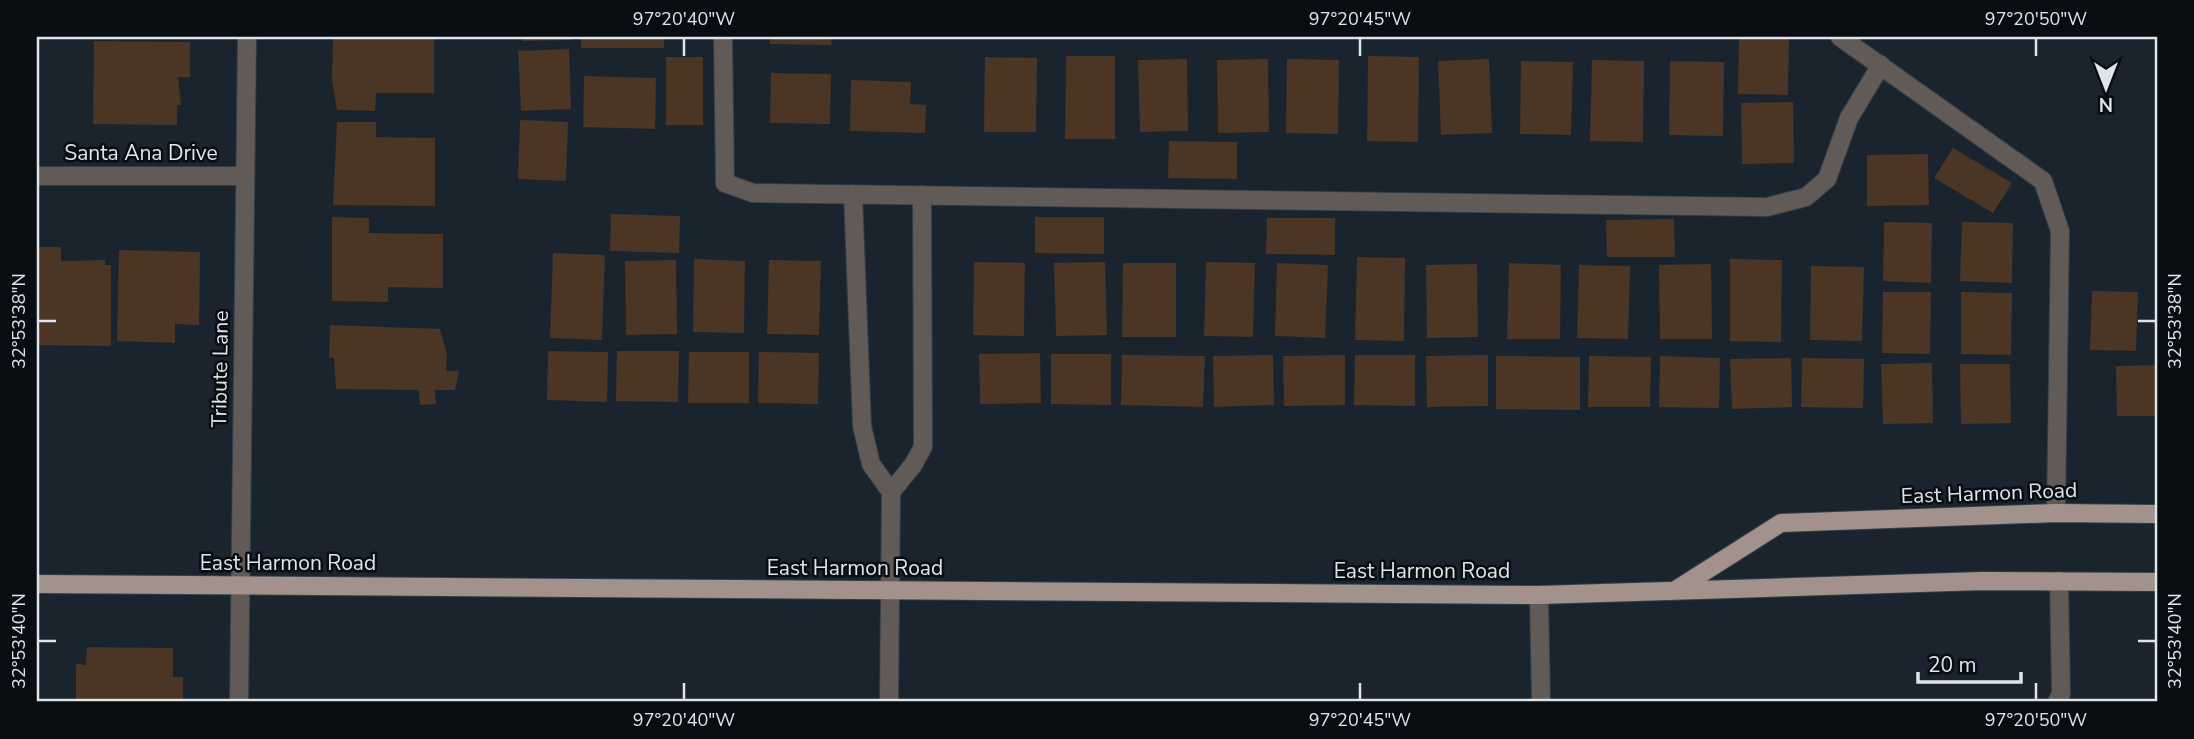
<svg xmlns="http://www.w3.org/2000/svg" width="2194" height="739" font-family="'Nunito Sans',sans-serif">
	<rect width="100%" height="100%" fill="#19242f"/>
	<path fill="#4b3524" d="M333 37H434V93H376L375 111 337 110 332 80Z
		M522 37H571V40L522 41Z
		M581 37H664V48H581Z
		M770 37H832L831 45 770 44Z
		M1739 37H1789L1788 95 1738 94Z
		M94 41 190 42V77H178L181 105H177V125L93 124Z
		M569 49 571 109 521 111 518 51Z
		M1066 56H1115V139H1065Z
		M1368 56 1419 57 1418 142 1367 141Z
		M666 57H703V125H666Z
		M985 57 1037 58 1036 132H984Z
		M1187 59 1188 131 1140 132 1138 60Z
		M1268 59 1269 132 1218 133 1217 60Z
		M1287 59 1339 60 1338 134 1286 133Z
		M1489 59 1492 133 1441 135 1438 61Z
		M1592 60 1644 61 1643 142 1590 141Z
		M1521 61 1573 62 1571 135 1520 134Z
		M1670 61 1724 62 1723 136 1669 135Z
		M771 73 831 74 830 124 770 123Z
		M584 76 656 78 655 129 583 127Z
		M851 80 911 82 910 104 926 105 925 133 850 131Z
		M1793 102 1794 163 1742 164 1741 103Z
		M520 120 568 122 566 181 518 179Z
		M337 122H376V137L435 138V206L333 205Z
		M1169 141 1237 142V179L1168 178Z
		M1953 148 2012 183 1993 213 1934 178Z
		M1928 154 1929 205 1867 206V155Z
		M611 214 680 216 679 253 610 251Z
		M332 217 369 218V233L443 234V288L388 287V302L332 301Z
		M1035 217H1104V254L1035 253Z
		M1267 218H1335V255L1266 254Z
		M1674 219 1675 257H1607L1606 220Z
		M1884 222 1932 223 1931 283 1883 281Z
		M1962 222 2013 223 2012 283 1960 281Z
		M37 247H61V261L105 260V265H111V346L37 345Z
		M119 250 200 252 199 325 175 324V343L117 341Z
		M553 253 605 255 602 340 550 338Z
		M1357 257 1405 258 1404 341 1355 340Z
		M694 259 745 261 744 333 693 332Z
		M1730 259 1782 260 1781 342 1730 341Z
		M676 260 677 334 626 335 625 261Z
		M769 260 821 261 819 335 767 334Z
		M974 262 1025 263 1024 336 973 335Z
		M1105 262 1107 335 1056 336 1054 263Z
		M1206 262 1255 263 1253 337 1204 336Z
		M1123 263H1176V337H1122Z
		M1277 263 1328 265 1325 338 1275 336Z
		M1509 263 1561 265 1560 339H1507Z
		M1477 264 1478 337 1427 338 1426 265Z
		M1711 264 1712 339H1660L1659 265Z
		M1579 265 1630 266 1628 339 1577 338Z
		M1811 266 1864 267 1862 341 1810 340Z
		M2092 291 2138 292 2136 351 2090 350Z
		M1883 292H1931L1930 354 1882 353Z
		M1961 292 2012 293 2011 355 1961 354Z
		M330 325 440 329 447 354 446 371H459L455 390H435L436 404 420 405 419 390 336 389 334 358H329Z
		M548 351 608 352 607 402 547 400Z
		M617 351H679L678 402 616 401Z
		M689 352H749V403H688Z
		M759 352 819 353 818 404 758 403Z
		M1040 353 1041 403 980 404 979 354Z
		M1051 354H1111V405L1051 404Z
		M1122 355 1205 356 1203 407 1121 405Z
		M1273 355 1274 405 1214 407 1213 356Z
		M1345 355V405L1284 406 1283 356Z
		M1355 355H1415V406L1354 405Z
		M1488 355V406L1427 407 1426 356Z
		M1496 356 1580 357V410L1496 409Z
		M1589 356 1651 357 1650 407H1588Z
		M1660 356 1720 358 1719 408 1659 407Z
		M1791 358 1792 407 1732 409 1730 359Z
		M1802 358 1864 359 1863 408 1801 407Z
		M1932 363 1933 423 1883 424 1881 364Z
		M1960 364H2010L2011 423 1961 424Z
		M2157 365V416H2117L2116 366Z
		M87 647 173 648V677H183V702H76V664L86 665Z"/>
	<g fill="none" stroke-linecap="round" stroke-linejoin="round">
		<g stroke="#343f49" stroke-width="20">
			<path id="minor" d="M723 37 725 183 753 193 1767 207 1806 197 1827 179 1849 118 1881 65
				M1840 37 2043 181 2060 231 2056 513
				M37 176H245
				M853 194 862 426 871 464 891 492 889 702
				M891 492 913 465 923 447 922 195
				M1539 595 1541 702
				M239 702 247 37
				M2057 702 2061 694 2059 581"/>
		</g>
		<g stroke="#343f49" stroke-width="20">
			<path id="major" d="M37 584 1539 595 1982 581 2157 582
				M1674 591 1781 523 2056 513 2157 514"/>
		</g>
		<use href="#minor" stroke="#625a57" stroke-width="18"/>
		<use href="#major" stroke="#a2928b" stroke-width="18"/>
	</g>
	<path fill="none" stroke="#dde4eb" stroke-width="2.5" d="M684 38V56M1360 38V56M2036 38V56M38 321H56M2138 321H2156M38 641H56M2138 641H2156M684 683V700M1360 683V700M2036 683V700"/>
	<g text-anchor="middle" stroke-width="5" stroke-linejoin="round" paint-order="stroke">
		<g font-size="21" fill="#dde4eb" stroke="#080d12">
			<text x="141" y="160">Santa Ana Drive</text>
			<text transform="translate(220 369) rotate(-89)" y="7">Tribute Lane</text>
			<text transform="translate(1989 493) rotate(-2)" y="7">East Harmon Road</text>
			<text x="288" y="570">East Harmon Road</text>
			<text x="855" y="575">East Harmon Road</text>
			<text x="1422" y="578">East Harmon Road</text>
		</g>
	</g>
	<rect width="2194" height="739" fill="none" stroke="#080d12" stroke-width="77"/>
	<g transform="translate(2106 88) rotate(180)" stroke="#080d12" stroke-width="5" paint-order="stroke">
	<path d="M0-5L12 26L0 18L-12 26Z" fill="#dde4eb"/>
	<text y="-10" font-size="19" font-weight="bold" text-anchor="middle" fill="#dde4eb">N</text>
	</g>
	<path d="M1918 672v10h103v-10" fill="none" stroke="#dde4eb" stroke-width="3.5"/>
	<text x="1928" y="672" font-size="21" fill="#dde4eb" stroke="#080d12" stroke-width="5" paint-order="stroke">20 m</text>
	<rect x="38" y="38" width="2118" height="662" fill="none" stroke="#dde4eb" stroke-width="2.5"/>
	<g font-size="18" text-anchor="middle" fill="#dde4eb">
		<text x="684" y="25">97°20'40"W</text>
		<text x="1360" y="25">97°20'45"W</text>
		<text x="2036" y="25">97°20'50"W</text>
		<text transform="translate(2175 321) rotate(-90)" y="6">32°53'38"N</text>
		<text transform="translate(19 321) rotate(-90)" y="6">32°53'38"N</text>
		<text transform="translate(2175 641) rotate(-90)" y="6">32°53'40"N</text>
		<text transform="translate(19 641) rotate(-90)" y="6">32°53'40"N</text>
		<text x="684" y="726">97°20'40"W</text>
		<text x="1360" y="726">97°20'45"W</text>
		<text x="2036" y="726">97°20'50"W</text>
	</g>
</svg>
